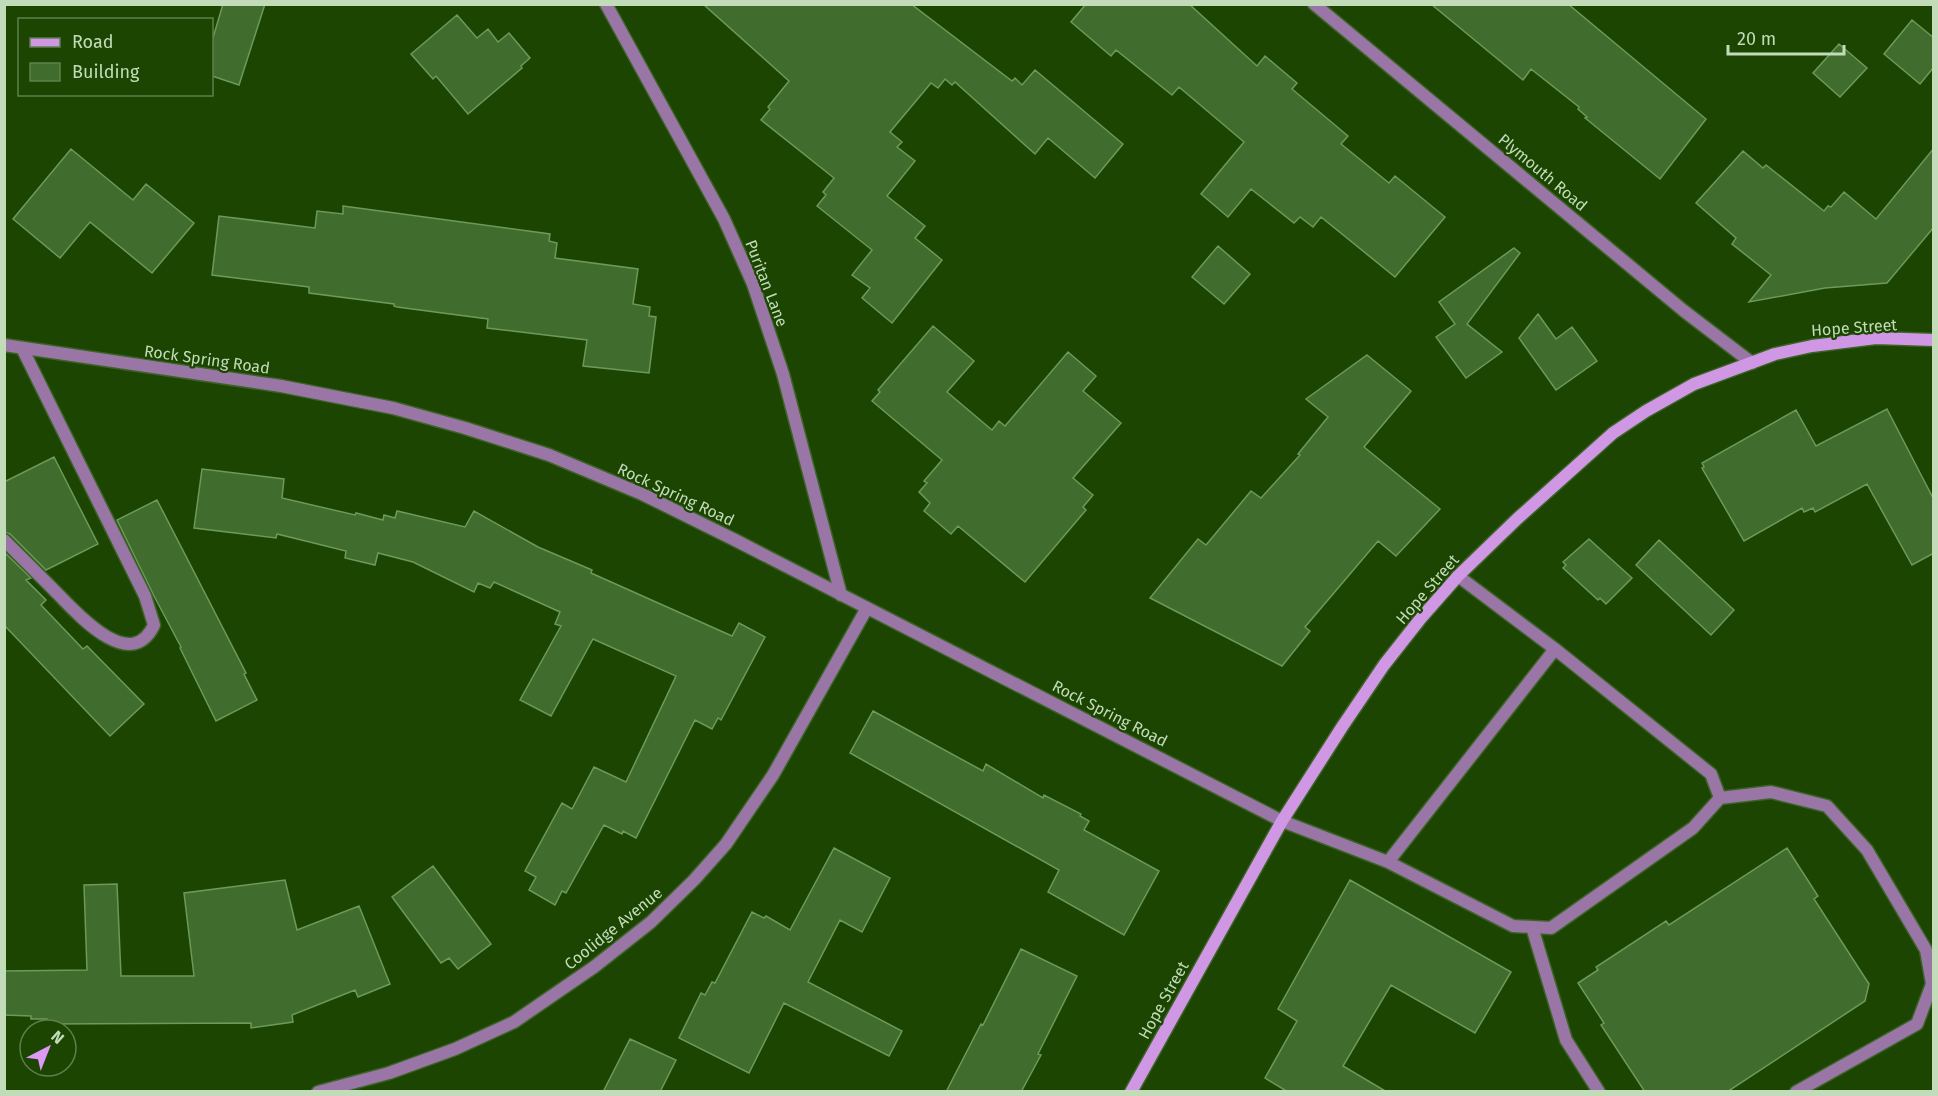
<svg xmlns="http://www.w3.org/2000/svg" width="1938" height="1096" font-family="'Fira Sans',sans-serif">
	<rect width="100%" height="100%" fill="#1b4501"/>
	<path fill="#406c2d" stroke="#6c9a5a" stroke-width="1.5" d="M223 4H265L239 85 212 76V41Z
		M703 4H911L1012 81 1015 78 1022 85 1035 70 1123 144 1095 178 1048 138 1035 154 955 82 952 85 945 79 938 88 931 83 890 132 902 142 897 147 915 161 887 196 925 226 915 238 942 260 892 323 862 298 870 288 852 275 872 250 817 206 826 195 823 192 834 178 761 120 770 109 768 107 789 81Z
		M1086 4H1189L1257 66 1265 56 1297 83 1292 89 1348 136 1341 144 1389 183 1395 176 1445 217 1395 277 1321 217 1313 227 1300 217 1294 223 1251 189 1228 217 1201 194 1244 142 1179 87 1172 95 1116 50 1111 56 1071 22Z
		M1431 4H1568L1706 119 1660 179 1585 118 1587 117 1578 109 1579 107 1531 69 1523 80Z
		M457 15 477 38 488 29 498 42 509 33 530 58 521 66 522 68 468 114 436 76 433 79 411 54Z
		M1912 20 1934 38V67L1920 84 1884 54Z
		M1839 44 1867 68 1840 97 1813 73Z
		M1934 148V227L1887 283 1825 288 1749 302 1771 275 1732 244 1736 238 1696 203 1743 151 1763 168 1766 165 1824 211 1828 206 1831 207 1844 192 1876 219Z
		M71 149 133 200 146 184 194 223 152 273 90 222 60 258 13 219Z
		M343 206 550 234 549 241 557 243 555 258 638 269 633 304 650 307 649 316 656 317 649 373 583 366 587 340 487 328 488 319 397 307 394 306V304L309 293V287L212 275 219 216 315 228 317 211 343 214Z
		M1218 246 1250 274 1224 304 1192 277Z
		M1514 248 1520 253 1467 324 1502 352 1466 378 1436 337 1455 324 1439 302Z
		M1538 314 1556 339 1572 327 1597 361 1556 390 1519 338Z
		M933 326 974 361 947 392 992 430 999 421 1005 426 1068 352 1096 376 1083 391 1121 423 1073 478 1093 495 1083 507 1086 510 1025 582 958 526 951 534 924 511 930 503 919 492 927 483 924 481 942 460 872 401 880 392 878 390Z
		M1367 355 1411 391 1364 447 1440 509 1396 556 1378 541 1305 627 1310 631 1282 666 1150 598 1198 539 1206 545 1251 491 1261 498 1300 455 1298 454 1328 417 1306 399Z
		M1887 409 1934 500V553L1912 565 1867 484 1815 512 1813 508 1804 512 1802 508 1744 541 1702 468 1704 467 1702 463 1796 410 1816 446Z
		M54 457 98 544 46 570 10 534 4 532V482Z
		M202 469 284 479 282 498 355 515 356 513 383 520 384 515 395 518 397 511 465 527 474 511 538 547 592 570 591 573 732 636 739 623 765 637 721 720 718 718 712 729 695 720 636 838 623 831 622 834 604 825 566 893 562 891 555 905 529 890 536 877 525 871 562 803 572 809 594 767 626 782 676 676 593 639 551 716 520 700 561 626 555 624 560 612 494 582 490 588 478 583 474 592 413 562 378 553 375 565 345 558 346 551 277 534 276 538 194 528Z
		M157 500 246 673 244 674 257 700 216 721 180 648 181 647 154 596 117 520Z
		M1589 539 1632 578 1606 604 1600 598 1598 600 1563 568 1566 565 1563 562Z
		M1659 540 1734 610 1711 635 1636 565Z
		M4 552 31 578 26 580 46 600 41 605 83 649 87 646 144 704 110 736 4 625Z
		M873 711 983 771 986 764 1043 798 1044 795 1081 814 1080 816 1089 821 1084 830 1159 871 1124 935 1048 892 1059 870 850 753Z
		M834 848 890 878 862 932 840 920 808 982 902 1031 889 1056 784 1003 749 1073 679 1038 701 993 705 995 712 982 715 983 752 912 764 918 766 916 790 930Z
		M1787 848 1818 896 1814 899 1869 984 1865 1001 1727 1092H1645L1601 1025 1604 1023 1578 983 1598 970 1596 967 1666 921 1669 925Z
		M433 866 491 944 458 969 449 958 441 963 392 897Z
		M285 880 297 930 359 906 390 984 358 997 355 990 292 1015 293 1022 251 1028V1023L47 1024V1019H31V1016L4 1015V971L87 970 84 885 117 884 121 976H194L184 893Z
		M1350 880 1511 972 1475 1033 1391 985 1343 1066 1387 1092H1288L1265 1078 1297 1021 1278 1009Z
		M1021 949 1077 976 1038 1054 1041 1055 1021 1092H946L981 1024 983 1025Z
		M630 1039 676 1060 660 1092H603Z"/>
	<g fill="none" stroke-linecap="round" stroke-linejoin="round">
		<g stroke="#3c6326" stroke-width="15">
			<path id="service" d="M4 540C21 557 37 573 53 589 74 610 130 676 154 625L145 596 22 348
				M1720 798 1771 792 1827 806 1867 850 1926 950 1932 984 1917 1024 1796 1092
				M1282 821 1388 862 1513 926 1551 928 1693 828 1720 798 1711 774 1555 649 1458 576
				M1388 862 1555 649
				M1532 927 1566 1040 1599 1092"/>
		</g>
		<g stroke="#3c6326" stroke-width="15">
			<path id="minor" d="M606 4 724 219 753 284 783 374 841 595
				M1314 4 1684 311 1752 363
				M318 1092 389 1073 455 1049 514 1022 594 967 651 922 694 880 726 844 773 775 867 608"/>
		</g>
		<g stroke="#3c6326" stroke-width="15">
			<path id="tertiary" d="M4 345 281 386 393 408 465 428 549 455 642 494 735 540 1282 821"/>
		</g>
		<g stroke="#3c6326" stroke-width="15">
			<path id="secondary" d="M1131 1092 1282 821 1342 727 1384 665 1421 618 1458 576 1517 519 1613 433 1646 411 1694 384 1775 354 1812 346 1876 338 1934 340"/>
		</g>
		<use href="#service" stroke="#9a76a6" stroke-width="12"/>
		<use href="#minor" stroke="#9a76a6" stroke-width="12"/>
		<use href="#tertiary" stroke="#9a76a6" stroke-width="12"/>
		<use href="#secondary" stroke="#d097e4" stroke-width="12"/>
	</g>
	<g text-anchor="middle" stroke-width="4.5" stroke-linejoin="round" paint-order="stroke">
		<g font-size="16" fill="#c2dbb9" stroke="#1b4501">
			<text transform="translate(1543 172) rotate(40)" y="6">Plymouth Road</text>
			<text transform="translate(767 283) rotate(69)" y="6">Puritan Lane</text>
			<text transform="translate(1854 327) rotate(-4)" y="6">Hope Street</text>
			<text transform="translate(207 359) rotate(8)" y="6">Rock Spring Road</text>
			<text transform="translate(676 494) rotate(25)" y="6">Rock Spring Road</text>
			<text transform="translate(1427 589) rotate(-49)" y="6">Hope Street</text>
			<text transform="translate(1110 713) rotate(27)" y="6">Rock Spring Road</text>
			<text transform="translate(613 928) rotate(-39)" y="6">Coolidge Avenue</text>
			<text transform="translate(1163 1000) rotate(-61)" y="6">Hope Street</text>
		</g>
	</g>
	<rect width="1938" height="1096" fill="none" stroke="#c2dbb9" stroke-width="12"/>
	<rect x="18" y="18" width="195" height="78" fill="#1b4501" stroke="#5e814b" stroke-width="1.5"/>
	<rect x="30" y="38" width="30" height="9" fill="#d097e4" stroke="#5e814b" stroke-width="1.5"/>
	<text x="72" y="48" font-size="18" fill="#c2dbb9">Road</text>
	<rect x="30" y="63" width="30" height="18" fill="#406c2d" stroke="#5e814b" stroke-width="1.5"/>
	<text x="72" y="78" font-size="18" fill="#c2dbb9">Building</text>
	<g transform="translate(48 1048) rotate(42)"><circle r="28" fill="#1b4501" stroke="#5e814b" stroke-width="1.5"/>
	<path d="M0-4.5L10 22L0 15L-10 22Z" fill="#dd99f4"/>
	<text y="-9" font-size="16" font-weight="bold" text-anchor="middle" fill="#c2dbb9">N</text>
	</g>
	<path d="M1728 45v9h116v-9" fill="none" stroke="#c2dbb9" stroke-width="3"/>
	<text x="1737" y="45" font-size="18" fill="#c2dbb9" stroke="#1b4501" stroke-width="4.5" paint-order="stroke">20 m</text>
</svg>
